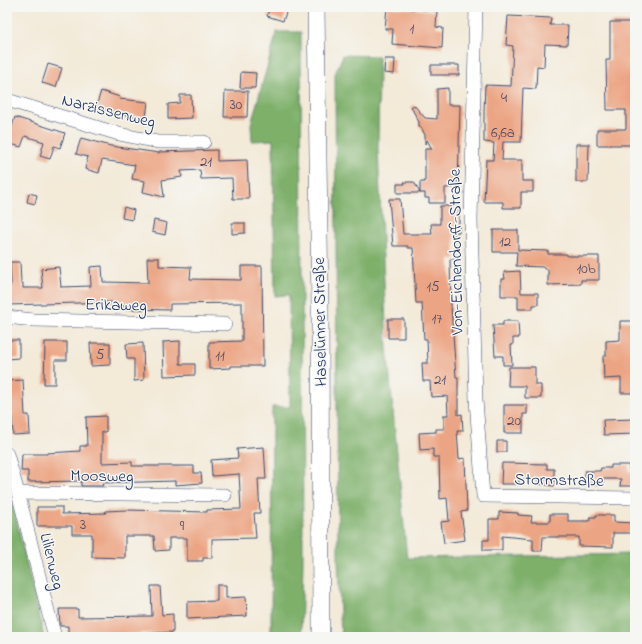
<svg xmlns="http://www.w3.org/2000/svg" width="642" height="644" font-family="'Indie Flower',sans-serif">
	<rect width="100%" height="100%" fill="#f6f6f2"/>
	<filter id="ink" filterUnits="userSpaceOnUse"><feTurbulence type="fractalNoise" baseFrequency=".025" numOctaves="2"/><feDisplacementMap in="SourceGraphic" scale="8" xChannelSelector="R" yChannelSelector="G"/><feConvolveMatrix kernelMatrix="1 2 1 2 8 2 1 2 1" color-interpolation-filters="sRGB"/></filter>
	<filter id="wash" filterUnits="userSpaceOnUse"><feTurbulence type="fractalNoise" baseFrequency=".012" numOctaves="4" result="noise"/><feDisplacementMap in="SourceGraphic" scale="16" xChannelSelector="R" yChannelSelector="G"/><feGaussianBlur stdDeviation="0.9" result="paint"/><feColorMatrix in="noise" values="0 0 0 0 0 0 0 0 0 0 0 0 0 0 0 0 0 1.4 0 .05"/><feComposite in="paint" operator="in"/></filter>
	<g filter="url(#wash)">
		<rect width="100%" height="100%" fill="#f3ead8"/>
		<path fill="#7eb06a" stroke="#4c7064" d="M277 32H301L303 562 301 637H271L272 407H290L289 295 275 296 273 140 252 141 251 124Z
			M343 55 379 56 378 149 387 347 407 558 635 554V637H341L338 560 335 74Z
			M7 481 10 493 44 637H7Z"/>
		<g id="blocks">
			<path fill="#eca584" d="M270 7H288L283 21 267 16Z
				M387 7 437 11 436 27 443 28 442 48 392 44 393 29H385Z
				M508 16 551 18 550 25H568L567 45 545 44 544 67 537 66 536 89 523 88 521 142H503L502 160H522V181H533V192H521V208H503V202H484L486 160H493L494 143 484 142V111L485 85 511 86 513 46 506 45Z
				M610 22H635V145H597V129H626V110H607L606 60H610Z
				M385 59H395L394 74 384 73Z
				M48 64 62 68 56 87 42 83Z
				M431 65H459V75H431Z
				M241 72 256 73 255 88H240Z
				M448 88V105H460L458 187 445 188V203H429V198H425V193H420V182H425V149H432L427 140 425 144V135L421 127H419V122L411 107 414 105 425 118 437 119V89Z
				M101 91 120 97 119 99 148 102 146 117 117 114 96 107Z
				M225 91H248L247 117H224Z
				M180 95H191L192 118 168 119V104L180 103Z
				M15 117 65 133 60 148 54 146 50 159 40 156 44 142 25 136 21 147 7 143Z
				M81 138 111 146 159 153V152L217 150V161L247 160 249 199H233L232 178 201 179 200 170 181 171 182 177 162 180 164 197 143 192 145 181 132 179 135 165 102 160 99 173 85 169 88 157 76 154Z
				M576 144H589L588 182H576Z
				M404 182H414L420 193H397V184H405Z
				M29 193 37 195 35 204 27 202Z
				M389 199H400L403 234H432L431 224H440V206H459V232H454L455 259H450L451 306 456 377H458V415L462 414 463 431H457L459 459 465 458 467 511 461 512 465 540 444 543 441 522 449 521 447 498 440 499 439 457H433V449L420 450 419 433 436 432V429H444V415H448L447 396 431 397 430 381H423L422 363H428L427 339H424L422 303H416L413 248H408V246H393Z
				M124 207 134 210 132 220 122 218Z
				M154 220 167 223 165 235 152 232Z
				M232 223H245V233L232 234Z
				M493 230H518V250L548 251V254H567V256H599V280H581V284L548 285V269H544V267L516 266 517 252H493Z
				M147 258H159V266L191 267 190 279 241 280V266H262L263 366H231V368L209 369V342L242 341V303L170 304V310L125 309V306H112V302L8 305 7 289H9L11 283 10 262H20L21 283H23V288H43L41 269 59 267 61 287 91 286 90 267 102 266 103 282 148 283Z
				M520 271 521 293H538V305H533V309H518V296H501V279H505L504 272Z
				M388 319H404V338H388Z
				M503 321H518L519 338H513V345H511L512 365H503V356H495L493 325H503Z
				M620 321H635V342H632L635 393H621V378L604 379 603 356H606V341L620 340Z
				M7 340H19V358L7 359Z
				M180 341V364H195V375L164 376 163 342Z
				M45 342H67V360H55V384H44Z
				M90 343H110V365L91 366Z
				M143 343 144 380 134 381V359H127L126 344Z
				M509 367H535V385H541V398H525V386H508Z
				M23 380 25 415H29L30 434 13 435 11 401H7V381Z
				M504 405H527V414H523V433H504Z
				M106 416V432H102V463L132 462V466H194V473H201L202 483 175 485V481L142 482 102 483 103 486H81V481L28 482V471H21L22 454H47V453L80 451V446H87L86 417Z
				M635 419V434L604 435 603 420Z
				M497 441H506V452H497Z
				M264 447 266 479H258L260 513H254L256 538 212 539V558H203V561H187V538H169V550L155 551 154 536H125V558L92 557V534H72V526H37V507H62V514L106 513 105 511 127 510 207 512V510L241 509 239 474 212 476 211 460 238 458 237 449Z
				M502 463 547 464V469H554V486L538 484V479L519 478V484H501Z
				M611 465H629V471H635V486H620L621 479H603V485L585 484V471H600L601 468H611Z
				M499 512 518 513V515L532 516 531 522H550V514H568V521H590V517H596V515H614V522L635 523V533H613V547L579 546V537H543L542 551H533V539L502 536V550H483V540H489V519H499Z
				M217 585H226V598L246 597 247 616 187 619V602L217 601Z
				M151 586H160L162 615 173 614V632L68 637V626H60L59 609H78V617L152 616Z"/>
		</g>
	</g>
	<g filter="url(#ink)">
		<use href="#blocks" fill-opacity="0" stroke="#3b4b70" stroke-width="1"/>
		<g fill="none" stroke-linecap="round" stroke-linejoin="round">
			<g stroke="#3b4b70" stroke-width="14">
				<path id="minor" d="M476 7 471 220 476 400 483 496 635 498
					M7 100 119 134 158 142H204
					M7 317 33 320 225 324
					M7 454C25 514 38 576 55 637
					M18 493 225 495"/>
			</g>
			<g stroke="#3b4b70" stroke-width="18">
				<path id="tertiary" d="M316 7 320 308 321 637"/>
			</g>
			<use href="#minor" stroke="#fff" stroke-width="13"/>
			<use href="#tertiary" stroke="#fff" stroke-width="17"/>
		</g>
	</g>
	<g text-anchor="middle" stroke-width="3" stroke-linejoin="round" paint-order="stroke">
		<g font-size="15" fill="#4f4c68">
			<text x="412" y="33">1</text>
			<text x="504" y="102">4</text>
			<text x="236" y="109">30</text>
			<text x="503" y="137">6,6a</text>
			<text x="206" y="166">21</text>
			<text x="505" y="246">12</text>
			<text x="586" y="273">10b</text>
			<text x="433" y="291">15</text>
			<text x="437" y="323">17</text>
			<text x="100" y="359">5</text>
			<text x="220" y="360">11</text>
			<text x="440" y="384">21</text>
			<text x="514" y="425">20</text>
			<text x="83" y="529">3</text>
			<text x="182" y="530">9</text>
		</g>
		<g font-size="17" fill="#1b2f5e" stroke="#f6f6f2">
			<text transform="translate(109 110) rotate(14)" y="6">Narzissenweg</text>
			<text transform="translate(455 252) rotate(-91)" y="6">Von-Eichendorff-Straße</text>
			<text transform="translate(116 304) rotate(1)" y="6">Erikaweg</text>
			<text transform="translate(319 322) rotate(-91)" y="6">Haselünner Straße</text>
			<text transform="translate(102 475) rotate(1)" y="6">Moosweg</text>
			<text transform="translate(559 479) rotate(1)" y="6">Stormstraße</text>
			<text transform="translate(53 561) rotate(76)" y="6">Lilienweg</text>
		</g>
	</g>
	<rect width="642" height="644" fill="none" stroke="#f6f6f2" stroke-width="24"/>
</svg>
